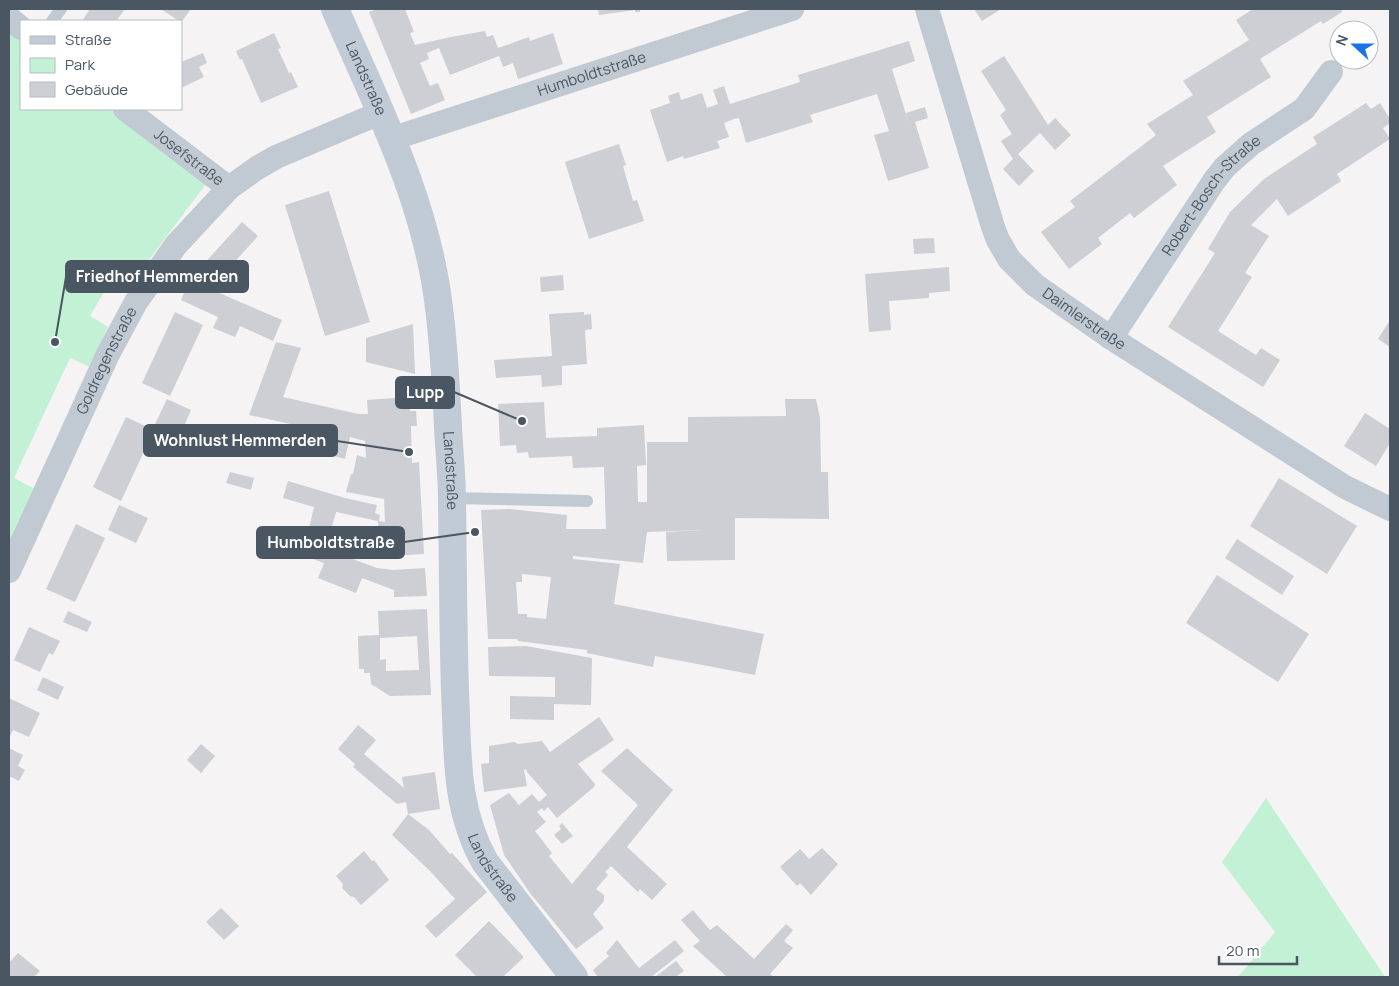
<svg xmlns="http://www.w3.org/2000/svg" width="1399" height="986" font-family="Manrope,sans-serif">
	<rect width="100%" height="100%" fill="#f5f3f3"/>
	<path fill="#c3f1d5" d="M9 28 21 38V109H111L206 184 139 273 122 261 90 316 108 327 90 367 70 358 14 478 35 489 9 548Z
		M1266 798 1385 977H1238L1275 932 1222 862Z"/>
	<path fill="#cdcfd5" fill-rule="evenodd" d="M90 9H125L117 20 119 21H82Z
		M161 9H191L182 21H179Z
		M377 9H385L386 10 405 9 414 32 410 33 415 45 451 37 485 31 487 37 493 35 498 48 529 37 530 41 553 33 563 64 518 79 513 63 503 67 499 56 450 75 439 48 427 53 429 59 420 63 430 86 438 83 445 100 411 114 369 12Z
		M598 9H640V12H635V10L599 15Z
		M974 9H1001L982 21Z
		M1253 9H1341L1342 12 1323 24 1321 21 1260 59 1271 77 1207 117 1216 132 1163 166 1177 185 1134 218 1130 213 1098 238 1102 244 1069 269 1041 232 1075 207 1070 201 1156 135 1147 124 1193 95 1183 81 1249 40 1236 20Z
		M274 33 281 48 278 49 289 73 291 72 298 87 261 103 242 59 240 60 236 51Z
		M909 41 915 61 892 69 909 124 906 113 925 107 928 118 915 122 929 168 888 181 874 135 889 131 877 94 810 115 813 122 746 143 739 118 734 119 724 123 729 137 717 141 720 148 684 159 683 156 667 162 650 110 670 103 668 96 679 92 681 100 702 93 707 108 718 104 713 90 724 86 730 104 800 82 798 75Z
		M203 53 207 63 199 67 204 77 181 88V62Z
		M1004 56 1048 125 1055 118 1071 135 1055 150 1040 133 1018 154 1034 171 1019 186 1003 169 1013 159 1001 141 1012 134 1000 115 1006 110 981 71Z
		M1366 103 1371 109 1380 103 1390 119V123L1383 128 1390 139 1337 174 1341 181 1288 216 1277 199 1251 225 1269 236 1245 273 1252 277 1218 331 1256 355 1261 348 1280 360 1263 387 1168 327 1215 253 1208 249 1230 212 1264 179 1317 144 1313 137Z
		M619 144 626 165 623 166 633 201 637 200 644 221 589 239 565 162Z
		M329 191 370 322 325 336 285 205Z
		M242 222 258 236 210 289 282 320 273 341 240 326 235 337 213 328 218 317 181 300 190 279Z
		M934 238 935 253 914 254 913 239Z
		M949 267 950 291 929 293V298L889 301 891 330 869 332 865 274Z
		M563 275 564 290 541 292 540 277Z
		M175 312 203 325 170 396 142 383Z
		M584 312V315L591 314 592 329 585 330 587 364 562 366V385L542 387 541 375 496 378 494 360 552 356 549 314Z
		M1390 320V347L1378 339Z
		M413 324 415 374 366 362V338Z
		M276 342 301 348 283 397 358 414H368L367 400 409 397 410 411H416L417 426H411L412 463 419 462 424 554 391 556 388 554 386 542 380 543 378 521 336 512 326 549 377 568 393 570 425 568 427 596 394 597V590L362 578 356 593 318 578 324 563 275 545 282 527 307 537 314 507 283 498 288 481 345 498 377 505 375 513 380 515 379 521 385 522 384 499 346 492 351 474H353L357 455 366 458 365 441 350 437 345 459 326 454 331 433 249 415Z
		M167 399 191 410 180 436 155 424Z
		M785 399H816L820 418 821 472H828L829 519 735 518V560L667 561 666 532 703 530 647 532 643 563 573 556V559L620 564 614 604 764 634 755 675 655 656 653 667 587 653V650L518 641 517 639H488L481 510 509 509 567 515 566 529H606L604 467 573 468 572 456 529 458 528 452 517 453 516 445 500 446 498 404 544 402 546 438 597 436V428L644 425 646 465 637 466 638 502H647V442H688V417L786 416ZM522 574 551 577 546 619 527 617V614H518L516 582H522Z
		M1365 413 1390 429V443L1376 466 1344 446Z
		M126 417 154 430 121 501 93 487Z
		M230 472 254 478 251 490 226 483Z
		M1279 478 1357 526 1327 574 1250 526Z
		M119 505 148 518 136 543 108 530Z
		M76 524 105 538 75 602 46 589Z
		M1237 539 1294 576 1282 595 1225 558Z
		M1217 575 1309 634 1278 682 1186 623Z
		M427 609 431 695 390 696 371 684 370 673H364V669H359L358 636 379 635 378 611ZM417 636 419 670 386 671V659L380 660V638Z
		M68 611 92 622 87 632 63 622Z
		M29 627 60 641 53 655 49 653 40 672 14 660Z
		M526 646 592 658 591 705 554 704V720L510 719V696L555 697V677L489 676 488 647Z
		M43 677 64 687 58 700 37 690Z
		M9 698 40 713 29 737 13 730 9 738Z
		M599 717 614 740 578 764 595 784 594 787 557 818 548 807 544 811 542 808 537 812 546 822 535 831 552 853 549 856 572 884 638 805 601 771 627 748 673 790 627 847 667 884 652 900 640 889 638 892 611 866 605 872 608 875 596 889 604 895V901L593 914 604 928 576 949 530 893 504 855 490 805 509 793 519 805 532 794 539 802 547 795 527 772 526 769 524 770 527 786 484 792 481 764 489 763V746L514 742 518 744 542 741 550 752Z
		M358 725 376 740 364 754 404 788 402 777 435 772 440 809 408 814 406 802 397 804 353 767 355 764 338 749Z
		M201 744 215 756 201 773 187 760Z
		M9 748 23 755 18 766 25 770 19 781 9 776Z
		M408 814 429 830 450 854 452 853 487 892 436 938 425 926 455 899 431 872 392 835Z
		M562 823 573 836 562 844 554 835 561 829 559 826Z
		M822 848 838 864 811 895 800 883 797 886 780 867 800 849 809 859Z
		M364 851 372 861 374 860 389 880 361 905 354 897 350 896 342 888 343 884 336 876Z
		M221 908 239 926 224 940 206 922Z
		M693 910 710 930 717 925 754 959 786 924 793 930 784 941 793 948 770 974 774 977H727L693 946 700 941 681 920Z
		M489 921 524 957 503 977H477L455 955Z
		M617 940 639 968 675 940 684 951 651 977H598L593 970 609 956 606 953Z
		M18 953 40 971 34 977H11L9 975V963Z
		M676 961 684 971 677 976 678 977H655Z"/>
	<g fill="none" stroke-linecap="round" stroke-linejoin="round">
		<path stroke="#c1cad2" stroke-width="12" d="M52 21 61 9
			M452 498 587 501"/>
		<g stroke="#c1cad2" stroke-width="24">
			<path id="s1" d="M927 9 993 227 998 240 1009 259 1035 285 1111 338 1345 487 1390 509"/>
			<path d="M9 18 21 28"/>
			<path id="s2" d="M125 109 229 188"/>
			<path id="s3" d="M391 139 792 9"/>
			<path id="s4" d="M1111 338 1214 181 1225 167 1251 144 1304 109 1331 72"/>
			<path id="s5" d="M9 571 108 354 136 302 176 245 229 188 257 168 276 157 380 113"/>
		</g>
		<path stroke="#c1cbd6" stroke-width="28" id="s6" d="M335 9C377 105 427 202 439 308 444 347 446 387 448 426 449 451 452 476 452 501 453 564 453 628 455 691 458 752 454 807 485 862L574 977"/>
	</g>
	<g text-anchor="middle" stroke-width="5" stroke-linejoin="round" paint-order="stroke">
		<g font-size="15" fill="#4a5661" stroke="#fff">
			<text dy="5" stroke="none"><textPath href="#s3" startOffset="211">Humboldtstraße</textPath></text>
			<text dy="5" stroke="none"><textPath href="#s6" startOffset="76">Landstraße</textPath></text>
			<text dy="5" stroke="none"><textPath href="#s2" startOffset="80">Josefstraße</textPath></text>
			<text dy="5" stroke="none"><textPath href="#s4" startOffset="175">Robert-Bosch-Straße</textPath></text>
			<text dy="5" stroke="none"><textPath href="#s1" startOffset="360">Daimlerstraße</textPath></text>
			<text dy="5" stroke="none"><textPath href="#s5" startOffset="232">Goldregenstraße</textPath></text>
			<text dy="5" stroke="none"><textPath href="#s6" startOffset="481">Landstraße</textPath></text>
			<text dy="5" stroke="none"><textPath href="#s6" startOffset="886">Landstraße</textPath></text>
		</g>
	</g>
	<path fill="none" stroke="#4a5661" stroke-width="2" d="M55 342L66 277M522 421L454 392M409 452L337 441M475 532L404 542"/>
	<g fill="#4a5661" stroke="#fff" stroke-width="2">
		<circle cx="55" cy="342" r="5"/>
		<circle cx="522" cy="421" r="5"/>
		<circle cx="409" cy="452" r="5"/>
		<circle cx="475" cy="532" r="5"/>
	</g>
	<g fill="#4a5661" stroke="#4a5661" stroke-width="2">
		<rect x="66" y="261" width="182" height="31" rx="5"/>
		<rect x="396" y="377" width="58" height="31" rx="5"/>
		<rect x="144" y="425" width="193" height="31" rx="5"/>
		<rect x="257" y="527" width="147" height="31" rx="5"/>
	</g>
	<g font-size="16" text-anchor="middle" font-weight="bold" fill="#fff">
		<text x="157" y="282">Friedhof Hemmerden</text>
		<text x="425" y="398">Lupp</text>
		<text x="240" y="446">Wohnlust Hemmerden</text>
		<text x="331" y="548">Humboldtstraße</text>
	</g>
	<rect width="1399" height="986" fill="none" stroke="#4a5661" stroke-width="20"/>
	<rect x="20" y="20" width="162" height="90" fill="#ffffff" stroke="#b7bbc0"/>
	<rect x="30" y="36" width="25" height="8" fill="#c1cbd6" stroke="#b7bbc0"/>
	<text x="65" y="45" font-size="15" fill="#4a5661">Straße</text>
	<rect x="30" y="58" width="25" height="15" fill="#c3f1d5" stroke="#b7bbc0"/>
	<text x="65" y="70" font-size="15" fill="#4a5661">Park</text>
	<rect x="30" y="82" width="25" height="15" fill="#cdcfd5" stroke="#b7bbc0"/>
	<text x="65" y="95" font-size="15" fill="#4a5661">Gebäude</text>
	<g transform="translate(1354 45) rotate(291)"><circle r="24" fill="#ffffff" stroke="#b7bbc0"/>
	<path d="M0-4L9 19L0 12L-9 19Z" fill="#1a73e8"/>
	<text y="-8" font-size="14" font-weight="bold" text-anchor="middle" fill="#4a5661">N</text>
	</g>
	<path d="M1219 956v8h78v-8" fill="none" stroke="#4a5661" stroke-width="2.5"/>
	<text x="1226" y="956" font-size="15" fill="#4a5661" stroke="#ffffff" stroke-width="4" paint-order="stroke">20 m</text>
</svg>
